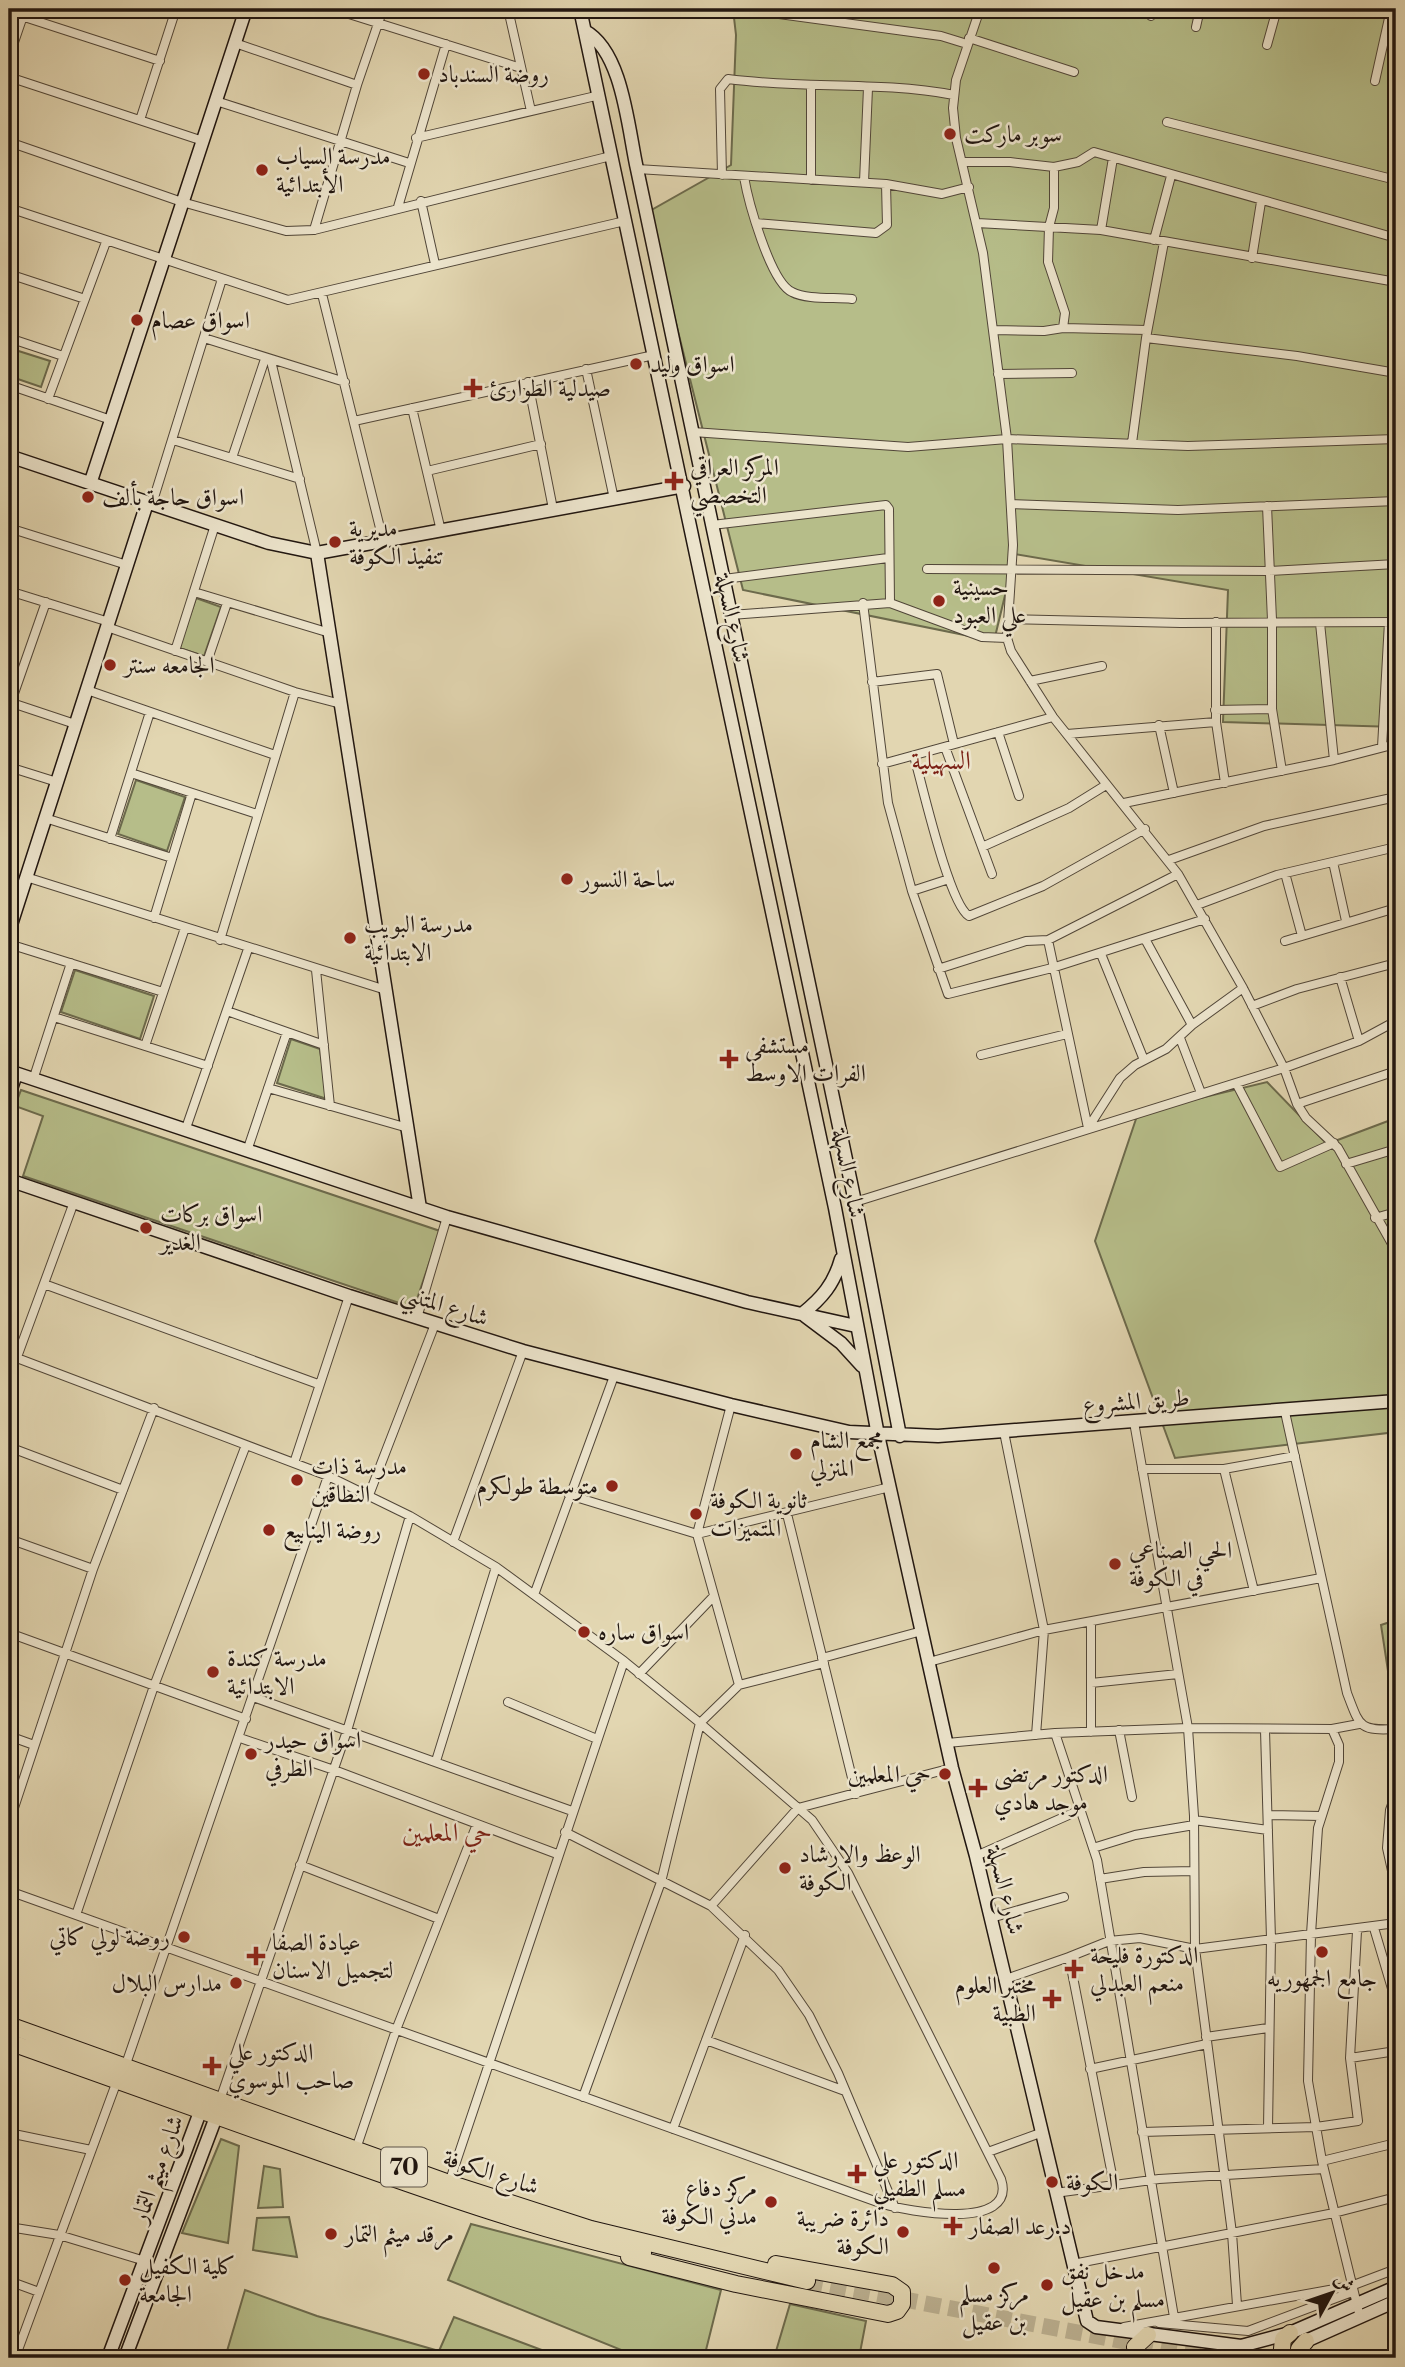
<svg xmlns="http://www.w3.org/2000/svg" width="1405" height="2367" font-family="'Libre Bodoni',Amiri,serif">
	<rect width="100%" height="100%" fill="#e2d6b1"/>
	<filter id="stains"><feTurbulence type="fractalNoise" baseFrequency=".00286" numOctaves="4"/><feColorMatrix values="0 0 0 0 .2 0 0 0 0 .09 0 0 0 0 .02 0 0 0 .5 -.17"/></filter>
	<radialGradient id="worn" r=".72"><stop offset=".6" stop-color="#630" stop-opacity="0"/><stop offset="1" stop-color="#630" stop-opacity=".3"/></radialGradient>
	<path fill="#b6bd89" stroke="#6c6a4c" stroke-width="2" d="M733 9H1396V727L1223 722 1228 590 1015 554 994 641 743 590 648 212 731 165 736 35Z
		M9 348 50 361 41 387 9 376Z
		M196 598 221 607 204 656 179 648Z
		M136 780 185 797 167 851 118 834Z
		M75 970 154 996 140 1039 61 1012Z
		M291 1039 320 1049 327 1099 277 1083Z
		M1267 1082 1327 1144 1396 1118V1432L1175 1458 1095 1241 1138 1113Z
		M21 1090 440 1231 414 1308 23 1176 43 1116 15 1106Z
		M1396 1620V1705L1393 1704 1381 1625Z
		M221 2139 239 2146 228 2243 182 2233Z
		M264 2166 280 2169 283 2207 258 2208Z
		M289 2217 297 2257 253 2250 257 2218Z
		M471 2224 721 2290 704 2358H641L448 2280Z
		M245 2290 317 2316 439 2351 454 2317 563 2358H225Z
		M790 2304 866 2321 859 2358H774Z"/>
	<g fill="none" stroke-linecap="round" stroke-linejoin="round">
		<path stroke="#bbb091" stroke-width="16" stroke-dasharray="16 8" stroke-linecap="butt" d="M807 2281 1212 2358"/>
		<g stroke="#514638" stroke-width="10">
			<path id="street" d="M333 9 521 68
				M508 9 531 111
				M742 9 941 36 967 44
				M980 9 956 80 953 108 956 138 983 253 1007 439 1013 545 1007 638 1011 651 1053 717 1178 874 1243 988 1284 1068 1297 1104 1306 1118 1338 1148 1396 1251
				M9 12 160 61
				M581 14 609 9
				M1151 16 1153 9
				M1196 27 1200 9
				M969 38 1074 72
				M235 43 357 85
				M1267 45 1277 9
				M9 57 23 16
				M9 77 203 141
				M1375 81 1391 9
				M811 86V180
				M216 101 409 163
				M140 120 176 9
				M1167 122 1396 180
				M416 138 600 95
				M9 142 182 202 286 231 314 230 611 156
				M962 162H1010L1054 167V208L1049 227 1048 262 1065 313 1063 328 1044 331 994 330
				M1054 167 1078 162 1094 152 1396 238
				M637 169 886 184 942 194 969 187
				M722 175 720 89 728 79C803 89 880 81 954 95
				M744 177C748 200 770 282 792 292 807 300 835 297 852 299
				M864 182 868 88
				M421 201 435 264
				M398 207 446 44
				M9 208 288 300 625 221
				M756 223 876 233 887 225 886 184
				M977 223 1101 230 1396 282
				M314 230 357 85 383 9
				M1101 230 1113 158
				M1154 240 1171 176
				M1252 258 1261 202
				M9 274 85 299
				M322 294 383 540
				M1063 328 1147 330
				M9 338 63 356
				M204 338 345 382
				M1146 338 1297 356 1396 373
				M271 361 317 553
				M586 369 614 499
				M998 374 1072 373
				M528 382 553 509
				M9 385 111 420
				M48 399 106 242
				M412 408 441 531
				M354 421 654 355
				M693 432 908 447 1007 439 1188 446 1396 439
				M173 440 300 479
				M1132 443 1146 338 1164 242
				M232 458 265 359
				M427 471 541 444
				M9 482 16 459
				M152 504 222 279
				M1012 504 1178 510 1396 501
				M1267 506 1272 620V709L1282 771
				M712 525 886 505 889 509 890 603
				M9 528 127 565
				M927 569 1269 571 1396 564
				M724 579 888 558
				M9 591 109 622
				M194 592 330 633
				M863 603 888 803 912 891 948 994 1052 968 1205 919
				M731 615 890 603 982 637 1007 638
				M1009 619 1181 623 1396 622
				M1216 622V722L1225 783
				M1320 623 1334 760
				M107 627 295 692 341 704
				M175 651 215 525
				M207 662 227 603
				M1030 681 1102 666
				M872 682 937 674 954 744
				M87 690 275 755
				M9 702 75 724
				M11 702 46 602
				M1215 710 1272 709
				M1159 725 1174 793
				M998 732 1019 796
				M1067 734 1216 722
				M1392 744 1396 760
				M945 747 992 874
				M1382 747 1389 622
				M914 756C922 784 949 904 969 916L1043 886 1145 829
				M882 764 1053 717
				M9 767 57 782
				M131 773 257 814
				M1124 803 1334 760 1396 744
				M45 818 172 858
				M110 839 150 712
				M982 847 1069 808 1106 785
				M1169 860 1264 826 1396 797
				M1333 862 1346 921
				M1285 873 1302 936
				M26 877 386 990
				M912 891 949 879
				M1197 905 1277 875 1396 847
				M154 918 192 793
				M1145 939 1192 1025
				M220 940 295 692
				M1048 940 1088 1128
				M1285 941 1396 908
				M9 944 163 992
				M1101 954 1144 1060
				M938 969 1026 941 1048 940 1178 874
				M316 970 330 1106
				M1340 977 1359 1041
				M1252 1006 1297 989 1396 963
				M227 1011 324 1045
				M54 1017 208 1066
				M1180 1038 1201 1093
				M145 1046 185 928
				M981 1055 1067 1034
				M33 1080 71 963
				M1236 1083 1280 1167 1334 1143
				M268 1088 408 1128
				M1297 1104 1396 1071
				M1088 1128 1120 1078 1135 1065 1166 1049 1192 1025 1243 988
				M185 1131 248 949
				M247 1151 287 1032
				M1346 1164 1396 1149
				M855 1202 1284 1068 1359 1041 1396 1021
				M1375 1218 1396 1212
				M44 1284 318 1384
				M417 1318 447 1217
				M9 1355 328 1476 410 1516 496 1567 624 1661 700 1723 812 1820 848 1873 1001 2179C1018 2232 906 2211 883 2204L9 1891
				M17 1357 74 1202
				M731 1405 697 1534 739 1685
				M1285 1412 1347 1693C1360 1727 1359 1731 1396 1729
				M1134 1422 1188 1728 1194 1816 1195 1949 1232 2233 1237 2305
				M1004 1432 1044 1630 1036 1735
				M9 1447 123 1490
				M294 1463 349 1296
				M1142 1469H1224
				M369 1495 435 1324
				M569 1495 697 1534 890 1487
				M787 1514 856 1794
				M9 1539 93 1569
				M453 1542 523 1351
				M1254 1591 1224 1469 1295 1456
				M534 1595 614 1376
				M1091 1622V1732
				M9 1633 246 1719
				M822 1658 922 1631
				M929 1662 1044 1630 1321 1578
				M639 1674 713 1597
				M1091 1683 1178 1674
				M253 1697 572 1811
				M508 1702 597 1739
				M1359 1724 1332 1729 1339 1745V1762L1318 1828 1311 1934 1308 2081 1322 2161 1360 2317
				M1119 1730 1132 1797
				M1265 1730 1271 1939 1268 2128
				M1055 1733 1097 1860 1174 2317
				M9 1736 34 1745
				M240 1738 334 1770 557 1854
				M947 1743 1055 1733 1188 1728 1332 1729
				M1396 1745 1394 1799 1390 1810 1387 1848 1396 1889
				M436 1761 496 1567
				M1268 1815 1321 1816
				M1194 1820 1268 1830
				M9 1823 93 1569 154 1408
				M565 1832 711 1906 778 1970 809 2015 838 2073 895 2208
				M1093 1848 1135 1835 1194 1825
				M976 1856 1080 1810
				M300 1865 439 1919
				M1100 1879 1144 1872 1194 1871
				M711 1906 798 1808 952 1768
				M76 1915 154 1686 246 1445
				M991 1918 1064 1897
				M1374 1928 1396 2002
				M1006 1979 1069 1957
				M1206 2037 1268 2028
				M706 2040 845 2091
				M1350 2058 1396 2051
				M125 2067 328 1476
				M1090 2069 1207 2044
				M583 2097 661 1882 700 1723 739 1685 824 1663
				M220 2100 347 1731 410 1516
				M673 2129 745 1935
				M1142 2132 1316 2127 1358 2121 1350 2058 1357 1931
				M9 2133 91 2150
				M356 2149 396 2030 477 1824
				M988 2152 1043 2132
				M1322 2161 1396 2143
				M449 2183 624 1661
				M1114 2185 1069 1957 1109 1941 1140 1938 1195 1949 1396 1923
				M1055 2193 1159 2179 1324 2169
				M9 2227 59 2235 145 2261
				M1073 2264 1334 2213 1396 2197
				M9 2281 39 2292
				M1159 2323 1248 2331 1352 2292
				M1124 2327 1351 2286 1396 2269
				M15 2358 117 2081"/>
		</g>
		<g stroke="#211610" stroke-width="15">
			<path id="secondary" d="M580 9 835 1208 878 1435 952 1768 976 1856 1087 2321 1096 2327 1241 2346 1290 2333 1396 2287
				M585 31C623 52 628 129 637 169L855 1202 900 1436
				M9 456 269 543 317 553 684 486
				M91 481 246 9
				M317 553 420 1208
				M9 931 147 503
				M9 1071 447 1217 747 1302 856 1326
				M9 1095 16 1074
				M9 1180 349 1296 523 1351 731 1405 849 1432 938 1436 1396 1401
				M802 1314C822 1298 834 1284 841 1259
				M805 1316 841 1343 862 1366
				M1306 2341 1396 2301
				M108 2358 200 2112
				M125 2358 216 2117"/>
		</g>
		<g stroke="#211610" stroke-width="18">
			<path id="highway" d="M9 2025 449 2183 591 2229 807 2281
				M9 2042C94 2073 179 2103 264 2133 389 2176 514 2225 643 2253
				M629 2257 736 2284 888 2314 897 2311 902 2304V2292L892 2285 776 2264
				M1138 2358 1135 2347 1148 2335
				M1281 2358 1283 2339 1290 2333
				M1297 2358 1299 2349 1306 2341"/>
		</g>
		<use href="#street" stroke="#ece4cc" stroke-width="8"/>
		<use href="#secondary" stroke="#ece4cc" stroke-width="12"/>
		<use href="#highway" stroke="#e2d6b1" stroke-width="16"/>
	</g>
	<g fill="#8f2418" stroke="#ece4cc" stroke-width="2.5">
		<circle cx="424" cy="74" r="7"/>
		<circle cx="950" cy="134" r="7"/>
		<circle cx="262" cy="170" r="7"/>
		<circle cx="137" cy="320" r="7"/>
		<circle cx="636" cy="364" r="7"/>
		<path d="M469.5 377.5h7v7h7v7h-7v7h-7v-7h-7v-7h7z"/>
		<path d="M670.5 470.5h7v7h7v7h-7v7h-7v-7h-7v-7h7z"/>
		<circle cx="88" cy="497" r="7"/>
		<circle cx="335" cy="542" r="7"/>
		<circle cx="939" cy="601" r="7"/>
		<circle cx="110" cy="665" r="7"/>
		<circle cx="567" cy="879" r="7"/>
		<circle cx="350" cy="938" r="7"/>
		<path d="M725.5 1048.5h7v7h7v7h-7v7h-7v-7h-7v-7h7z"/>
		<circle cx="146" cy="1228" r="7"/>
		<circle cx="796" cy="1454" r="7"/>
		<circle cx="297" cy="1480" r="7"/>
		<circle cx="612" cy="1486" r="7"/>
		<circle cx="696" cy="1514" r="7"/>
		<circle cx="269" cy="1530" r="7"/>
		<circle cx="1115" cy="1564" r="7"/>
		<circle cx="584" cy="1632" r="7"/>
		<circle cx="213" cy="1672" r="7"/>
		<circle cx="251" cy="1754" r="7"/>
		<circle cx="945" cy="1774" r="7"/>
		<path d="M974.5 1777.5h7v7h7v7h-7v7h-7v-7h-7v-7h7z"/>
		<circle cx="785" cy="1868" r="7"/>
		<circle cx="184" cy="1937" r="7"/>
		<circle cx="1322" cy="1952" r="7"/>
		<path d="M252.5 1945.5h7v7h7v7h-7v7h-7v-7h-7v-7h7z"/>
		<path d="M1070.5 1958.5h7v7h7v7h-7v7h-7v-7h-7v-7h7z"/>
		<circle cx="236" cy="1983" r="7"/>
		<path d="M1048.5 1988.5h7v7h7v7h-7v7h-7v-7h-7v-7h7z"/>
		<path d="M208.5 2055.5h7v7h7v7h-7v7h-7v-7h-7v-7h7z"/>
		<path d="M853.5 2163.5h7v7h7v7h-7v7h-7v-7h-7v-7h7z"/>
		<circle cx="1052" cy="2182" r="7"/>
		<circle cx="771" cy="2202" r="7"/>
		<path d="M949.5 2215.5h7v7h7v7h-7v7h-7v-7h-7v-7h7z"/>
		<circle cx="903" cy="2232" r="7"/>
		<circle cx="331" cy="2234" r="7"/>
		<circle cx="994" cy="2268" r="7"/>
		<circle cx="125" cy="2280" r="7"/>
		<circle cx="1047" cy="2285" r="7"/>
	</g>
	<g text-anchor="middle" stroke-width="5" stroke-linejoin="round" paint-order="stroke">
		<rect fill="#ece4cc" stroke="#5e5448" stroke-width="2" x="381" y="2147.5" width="46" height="39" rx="5"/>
		<g font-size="23" font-weight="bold" fill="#211610">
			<text x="404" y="2175">70</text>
		</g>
		<g font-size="24" fill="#211610" stroke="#ece4cc" text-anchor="start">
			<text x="438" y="82">روضة السندباد</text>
			<text x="964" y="142">سوبر ماركت</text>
			<text x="276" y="164">مدرسة السياب<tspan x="276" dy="28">الأبتدائية</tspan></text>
			<text x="151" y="328">اسواق عصام</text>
			<text x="650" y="372">اسواق وليد</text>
			<text x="489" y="396">صيدلية الطوارئ</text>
			<text x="690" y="475">المركز العراقي<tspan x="690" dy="28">التخصصي</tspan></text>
			<text x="102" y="505">اسواق حاجة بألف</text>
			<text x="349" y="536">مديرية<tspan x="349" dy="28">تنفيذ الكوفة</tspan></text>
			<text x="953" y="595">حسينية<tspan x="953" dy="28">علي العبود</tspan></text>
			<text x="124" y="673">الجامعه سنتر</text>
			<text x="581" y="887">ساحة النسور</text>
			<text x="364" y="932">مدرسة البويب<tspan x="364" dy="28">الابتدائية</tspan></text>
			<text x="745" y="1053">مستشفى<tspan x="745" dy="28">الفرات الاوسط</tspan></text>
			<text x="160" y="1222">اسواق بركات<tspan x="160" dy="28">الغدير</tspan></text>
			<text x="810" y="1448">مجمع الشام<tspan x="810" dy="28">المنزلي</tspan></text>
			<text x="311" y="1474">مدرسة ذات<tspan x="311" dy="28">النطاقين</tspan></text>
			<text x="598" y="1494" text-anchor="end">متوسطة طولكرم</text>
			<text x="710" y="1508">ثانوية الكوفة<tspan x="710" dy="28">المتميزات</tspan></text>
			<text x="283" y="1538">روضة الينابيع</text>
			<text x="1129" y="1558">الحي الصناعي<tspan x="1129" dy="28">في الكوفة</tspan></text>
			<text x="598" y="1640">اسواق ساره</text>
			<text x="227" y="1666">مدرسة كندة<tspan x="227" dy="28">الابتدائية</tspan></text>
			<text x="265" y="1748">اسواق حيدر<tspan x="265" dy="28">الطرفي</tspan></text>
			<text x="931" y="1782" text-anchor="end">حي المعلمين</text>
			<text x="994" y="1782">الدكتور مرتضى<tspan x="994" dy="28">موجد هادي</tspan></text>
			<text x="799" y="1862">الوعظ والارشاد<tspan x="799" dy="28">الكوفة</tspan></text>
			<text x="170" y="1945" text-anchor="end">روضة لولي كاتي</text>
			<text x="272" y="1950">عيادة الصفا<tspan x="272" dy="28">لتجميل الاسنان</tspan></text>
			<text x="1090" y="1963">الدكتورة فليحة<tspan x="1090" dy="28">منعم العبدلي</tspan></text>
			<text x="1322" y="1986" text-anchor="middle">جامع الجمهوريه</text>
			<text x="222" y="1991" text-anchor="end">مدارس البلال</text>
			<text x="1036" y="1993" text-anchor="end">مختبر العلوم<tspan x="1036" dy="28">الطبية</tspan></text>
			<text x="228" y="2060">الدكتور علي<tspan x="228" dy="28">صاحب الموسوي</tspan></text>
			<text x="873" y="2168">الدكتور علي<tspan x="873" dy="28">مسلم الطفيلي</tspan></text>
			<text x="1066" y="2190">الكوفة</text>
			<text x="757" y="2196" text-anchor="end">مركز دفاع<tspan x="757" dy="28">مدني الكوفة</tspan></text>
			<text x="889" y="2226" text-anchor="end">دائرة ضريبة<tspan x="889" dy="28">الكوفة</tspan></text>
			<text x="969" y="2234">د.رعد الصفار</text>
			<text x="345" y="2242">مرقد ميثم التمار</text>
			<text x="139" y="2274">كلية الكفيل<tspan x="139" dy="28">الجامعة</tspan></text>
			<text x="1061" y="2279">مدخل نفق<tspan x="1061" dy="28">مسلم بن عقيل</tspan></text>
			<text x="994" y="2302" text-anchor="middle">مركز مسلم<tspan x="994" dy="28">بن عقيل</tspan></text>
		</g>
		<g font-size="24" fill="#211610" stroke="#ece4cc">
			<text transform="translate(733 618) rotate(78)" y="8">شارع السهلة</text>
			<text transform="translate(849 1173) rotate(79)" y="8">شارع السهلة</text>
			<text transform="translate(445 1305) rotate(18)" y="8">شارع المتنبي</text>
			<text transform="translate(1136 1401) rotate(-4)" y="8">طريق المشروع</text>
			<text transform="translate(1006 1890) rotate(76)" y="8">شارع السهلة</text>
			<text transform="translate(157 2169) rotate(-70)" y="8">شارع ميثم التمار</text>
			<text transform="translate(491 2172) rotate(18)" y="8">شارع الكوفة</text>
		</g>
		<g font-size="26" fill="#7a1f14" stroke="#ece4cc">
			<text x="941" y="769">السهيلية</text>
			<text x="447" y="1841">حي المعلمين</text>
		</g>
	</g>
	<rect width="1405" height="2367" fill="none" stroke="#e2d6b1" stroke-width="35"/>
	<rect x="10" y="10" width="1384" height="2346" fill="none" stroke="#211610" stroke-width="3.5"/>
	<rect x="18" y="18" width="1370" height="2332" fill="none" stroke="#211610" stroke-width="2"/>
	<g transform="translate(1332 2293) rotate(50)" stroke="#ece4cc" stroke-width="5" paint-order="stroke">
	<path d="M0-5L12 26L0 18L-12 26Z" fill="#211610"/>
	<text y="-10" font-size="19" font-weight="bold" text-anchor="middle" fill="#211610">ش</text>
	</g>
	<rect width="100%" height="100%" filter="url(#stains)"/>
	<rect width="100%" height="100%" fill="url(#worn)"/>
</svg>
